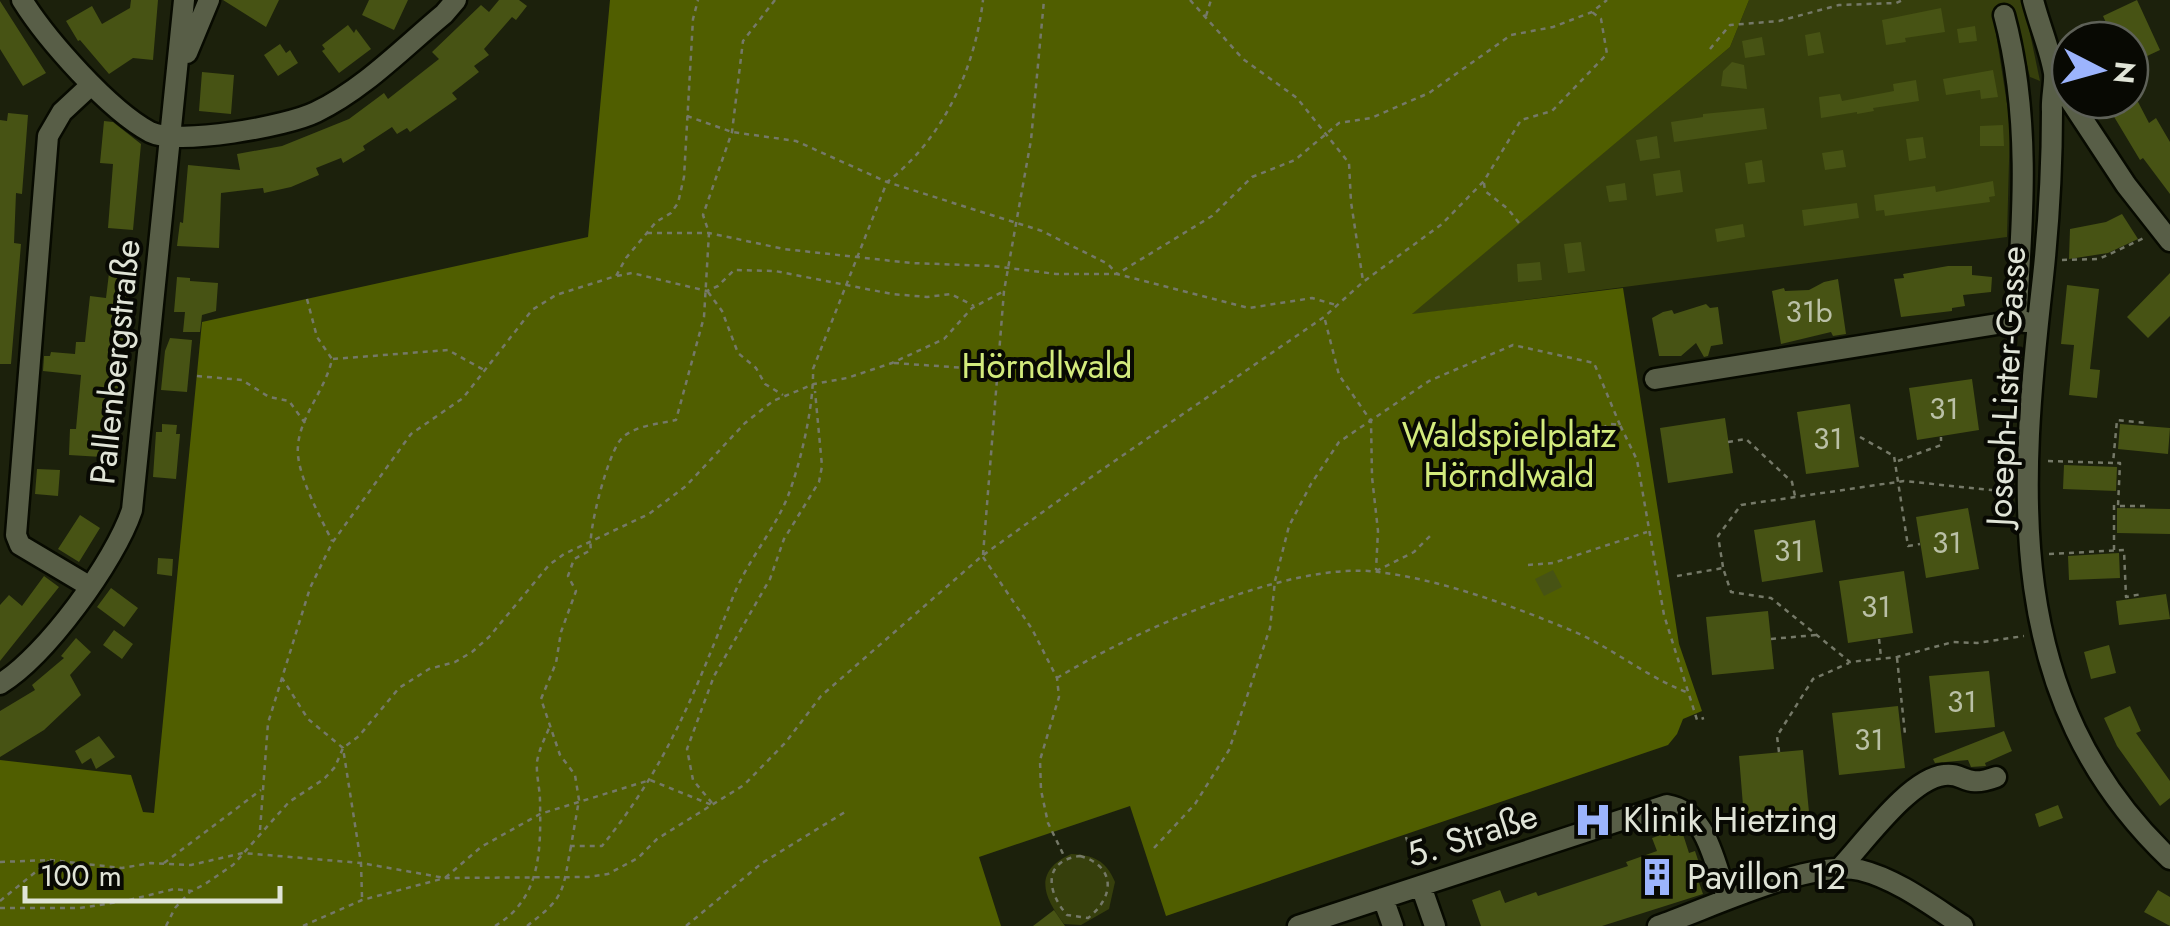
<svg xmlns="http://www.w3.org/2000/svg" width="2170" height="926" font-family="Jost,sans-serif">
	<rect width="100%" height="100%" fill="#1c210c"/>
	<path fill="#363f0c" d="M1749 0H2023L2040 81 2030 77 2013 9 1993 14 2010 123 2007 237 1410 315 1730 47Z
		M1071 854C1093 855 1106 860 1115 882L1109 909 1081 925 1064 924C1044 897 1032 872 1071 854Z"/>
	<path fill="#505e00" d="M610 0H1749L1730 47 1412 314 1623 288 1679 644 1702 711 1683 719 1677 734 1668 745 1166 916 1130 806 979 857 1001 926H0V760L131 775 143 812 154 813 202 322 588 237Z"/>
	<path fill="#475314" d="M131 0H158L153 60 133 58 109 74 80 40 78 41 66 21 92 6 102 24 130 8Z
		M223 0H279L266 27Z
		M369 0H408L394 30 362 15Z
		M499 0H519L527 6 516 20 512 17 484 49 489 55 474 66 479 72 452 93 457 99 410 132 407 128 397 134 392 127 363 146 365 150 343 163 341 158 316 168 319 175 291 187 264 193 263 188 221 193 219 248 177 246 180 222 183 223 188 165 240 170 237 154 282 146 349 119 384 93 388 99 439 59 432 52 481 5 489 12Z
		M2137 0 2160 50 2130 64V40H2114L2103 16Z
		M0 1 46 73 23 86 0 49Z
		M1941 8 1945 32 1905 38 1906 42 1886 45 1882 20Z
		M348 25 354 33 356 29 371 49 339 73 322 51 325 49 322 45Z
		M1975 26 1977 41 1959 43 1957 29Z
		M1820 32 1824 53 1808 56 1805 35Z
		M1762 37 1765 55 1745 58 1742 41Z
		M280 44 286 53 290 50 298 63 278 76 264 55Z
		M1732 62 1744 65 1747 89 1721 86 1723 71Z
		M1993 70 1998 97 1981 99 1980 90 1946 95 1943 79Z
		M202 72 234 75 231 114 199 111Z
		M1916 80 1919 101 1873 108 1874 111 1857 114V112L1821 118 1819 97 1840 94 1842 101 1894 91 1893 84Z
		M2104 100H2137L2149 123 2156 118 2170 142V194L2143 158 2140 160Z
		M1764 108 1767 129 1674 142 1671 122 1703 117V114Z
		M8 113 28 115 22 194 16 193 14 243 21 244 11 364H0V120L7 121Z
		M104 121 113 122 141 144 133 230 108 228 113 164 100 163Z
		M2003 125 2004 146H1980V126Z
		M1657 136 1660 158 1640 161 1636 140Z
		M1923 137 1926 158 1909 161 1906 139Z
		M1843 150 1846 167 1825 170 1822 153Z
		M1762 160 1765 182 1748 184 1745 163Z
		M1680 170 1683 192 1656 196 1653 174Z
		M1993 181 1995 196 1989 197 1990 202 1885 216 1884 210 1876 211 1874 195 1935 186 1936 192Z
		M1625 183 1627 200 1609 202 1606 186Z
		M1857 203 1859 218 1804 226 1802 210Z
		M2122 214 2138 239 2108 253 2069 259 2070 229 2106 222Z
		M1743 224 1745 237 1717 242 1715 229Z
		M1581 242 1585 271 1568 273 1564 244Z
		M1540 262 1542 280 1518 282 1517 264Z
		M110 265 132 268 118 418 105 417 102 457 69 455 70 429H76L81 375 43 371 44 356H50L51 352 75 354 76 342H85L90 296 106 298Z
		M1948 266H1972V275L1992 277 1991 292 1963 295 1965 306 1952 308V311L1901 317 1894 279 1904 278 1903 274Z
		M2170 273V316L2148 338 2127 317Z
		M177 277 190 278V281L218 283 216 311 202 315 200 332H183L185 312H174Z
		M1838 279 1846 334 1833 336 1831 332 1781 344 1772 291 1784 288 1785 291 1809 290 1824 282Z
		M2067 285 2099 289 2090 369 2100 370 2097 398 2069 395 2074 345 2061 344Z
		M1706 304 1710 308 1718 307 1723 344 1711 346 1708 356 1704 357 1696 343 1681 356H1659L1652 318 1663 312 1672 310 1674 314Z
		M170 338 192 340 187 392 161 390 165 351Z
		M1972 379 1979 430 1917 440 1909 388Z
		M1850 404 1859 467 1806 474 1797 412Z
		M1725 418 1733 473 1668 483 1660 428Z
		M162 424 177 425 176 434H180L176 479 153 477 156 432H162Z
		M2120 424 2170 428 2168 454 2118 449Z
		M2064 465 2117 467 2116 491 2063 489Z
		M37 469 60 470 58 496 35 494Z
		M1968 508 1979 569 1926 578 1916 517Z
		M2117 508 2170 509V534L2117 533Z
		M80 515 100 528 79 562 58 549Z
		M1815 520 1823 572 1762 582 1754 530Z
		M2119 553 2120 578 2069 580 2068 556Z
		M158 558 173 559 172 576 157 574Z
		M1553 570 1562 587 1544 596 1535 579Z
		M1904 571 1913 633 1848 643 1839 581Z
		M44 576 59 587 0 661V605L9 595 22 606Z
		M111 588 138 608 124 627 97 607Z
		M2166 594 2170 619 2119 625 2116 601Z
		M1768 611 1774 669 1712 675 1706 617Z
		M114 630 133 644 122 659 103 645Z
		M76 638 91 652 70 675 81 695 44 730 0 757V711L35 690 32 685 64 658 61 656Z
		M2109 645 2116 673 2091 679 2084 652Z
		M1989 671 1995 727 1935 733 1929 676Z
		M1898 706 1905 768 1839 775 1832 713Z
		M2130 706 2141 731 2136 733 2170 781V798L2160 806 2117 746 2104 718Z
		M2004 731 2012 751 1985 763 1986 766 1971 767 1968 760 1935 763 1933 759Z
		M99 736 115 757 96 769 91 758 82 764 75 751Z
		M1803 750 1809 812 1744 818 1739 756Z
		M2058 805 2063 818 2039 827 2035 814Z
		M1681 828 1689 853 1695 851 1702 872 1696 874 1703 894 1602 926H1481L1472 900 1500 890 1505 903 1536 892 1538 896 1628 866 1626 862 1657 851 1652 838Z
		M2158 890 2170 897V926L2144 912Z
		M1054 910 1065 926H1033Z"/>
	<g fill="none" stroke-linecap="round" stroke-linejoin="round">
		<g stroke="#070a00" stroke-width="25">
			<path id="minor" d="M22 0C47 40 109 110 150 132 178 146 288 126 316 112 364 89 404 47 444 14L456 0
				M2033 0C2039 24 2050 49 2054 73 2055 84 2051 98 2052 111 2052 166 2049 221 2043 277 2019 489 2001 698 2170 859
				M2004 15C2031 115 2023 219 2016 321L2026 322
				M187 53 209 0
				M2070 100 2126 185 2170 241
				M1655 379 2016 321
				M89 586 20 545 16 535 48 136 62 112 91 85
				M0 684C46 656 115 561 132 510L184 0
				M1840 868C1864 843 1909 779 1944 775 1965 772 1964 789 1996 777
				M1421 886 1435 926
				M1383 898 1393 926
				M1298 926 1667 805C1709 812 1714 866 1728 899
				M1658 926C1708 909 1810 859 1860 870 1897 879 1932 906 1963 926"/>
		</g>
		<path stroke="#757968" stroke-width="2.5" stroke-dasharray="5 5" stroke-linecap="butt" d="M775 0 743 41 732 132 703 215 709 233 704 317 676 420C659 424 637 425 623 437 609 448 587 533 591 550L574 559 568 576 576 591 561 632 556 663 541 699 560 755 575 775 579 800 571 846H602C669 763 694 693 733 597 747 561 774 531 788 496 801 462 814 405 813 369L887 182C943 139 975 69 983 0
			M1190 0 1243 59 1297 98 1349 163 1351 202 1363 281
			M1206 16 1211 0
			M1710 49 1730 25 1779 21 1839 5 1896 3 1903 0
			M687 116 732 132 796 141 887 182 1042 231 1108 264 1117 274 1249 308 1312 298 1336 305
			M1484 183 1485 191 1508 209 1519 223
			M647 233H709L784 249 911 263 993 266 1056 274H1117L1212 216 1252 177 1295 160 1339 123 1371 118 1429 93 1511 35 1553 27 1592 12 1607 0
			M2062 260 2099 259 2144 238
			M617 276 632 273 707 291 718 286 734 270 775 271 892 294 927 297 951 294 974 306
			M708 292 722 311 738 353 756 368 765 384 783 395
			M307 299 317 337 332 359C326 389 300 416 298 446 295 472 321 518 332 541
			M1325 320 1339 375 1371 421 1372 477 1378 531 1376 570
			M333 359 448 350 484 370
			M894 363 995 370
			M197 376 242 380 269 397 289 401 305 423
			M1602 428 1610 424 1620 425 1637 460 1664 615 1697 720 1704 718
			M1860 437 1894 456 1908 546 1920 544
			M1728 442 1746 439 1792 482 1795 496
			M1898 461 1941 445V437
			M2048 461 2113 463 2117 420 2147 423
			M2120 506H2148
			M2114 550V505L2118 506 2120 463H2115
			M2049 554 2124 550 2126 597 2142 594
			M983 555 1004 291 1031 140 1044 0
			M983 557 1032 629 1057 678 1059 697 1040 760 1041 790 1048 823 1065 858
			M1528 565 1553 563 1647 532
			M1723 567 1718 536 1741 505 1904 481 2010 492
			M1376 571 1414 552 1432 534
			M1677 576 1723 568 1731 592 1771 598 1850 662 1897 657 1953 642 1977 643 2024 636
			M1771 639 1816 635
			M1879 639 1881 657
			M1897 658 1905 734
			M1057 678C1133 632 1290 560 1379 572 1446 581 1513 606 1575 632 1614 649 1648 678 1689 693
			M1779 752 1777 736 1813 679 1849 663
			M712 803 693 780 687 749 714 676 770 579 784 539 819 482 822 466 815 391
			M260 830 268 723 310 588 332 543 411 434 463 398 532 310 556 295 616 276 626 258 656 222 671 213 678 203 684 177 693 19 698 0
			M1406 837 1416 869
			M1154 848 1195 804 1229 750 1270 628 1275 581 1289 526 1311 484 1339 442 1429 381 1513 345 1594 363 1620 425
			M1080 856C1116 866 1115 897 1088 918L1067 915C1047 892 1042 861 1080 856Z
			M0 862 50 860 122 868 151 863 191 865 243 853 361 863 343 748 308 719 282 678
			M164 863 261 790
			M362 897 361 863 445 878 481 847 540 814 650 780 712 805
			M0 901 49 861
			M0 908H80L125 901 174 889 192 891 205 884 233 865 289 802 324 779 335 767 343 748 359 736 399 688 429 669 455 662 472 652 489 637 549 565 564 554 649 514 686 486 745 423 773 401 814 384 847 378 892 363 944 339 972 308 1004 291
			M166 926 175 908 190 892
			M303 926 362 900 445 878 588 877 608 874 638 858 657 839 744 785 786 742 821 696 982 556 1087 480 1324 317 1363 282 1442 224 1484 181 1521 120 1552 111 1607 54 1601 19 1592 12
			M495 926C541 899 541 850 540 801 540 789 536 775 537 762 539 749 545 738 550 726
			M527 926C566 896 562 893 571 846
			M686 926 762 863 845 812"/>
		<use href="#minor" stroke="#585e47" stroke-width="20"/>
	</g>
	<defs>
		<g id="hospital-bare" transform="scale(3)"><path d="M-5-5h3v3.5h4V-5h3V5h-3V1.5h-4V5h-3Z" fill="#9cb4fd" stroke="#080903" stroke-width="2.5" paint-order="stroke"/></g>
		<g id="building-bare" transform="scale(3)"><path d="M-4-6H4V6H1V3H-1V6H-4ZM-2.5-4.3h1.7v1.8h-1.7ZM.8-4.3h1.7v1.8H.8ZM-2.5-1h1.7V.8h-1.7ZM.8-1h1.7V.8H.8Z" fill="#9cb4fd" stroke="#080903" stroke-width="2.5" paint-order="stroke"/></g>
	</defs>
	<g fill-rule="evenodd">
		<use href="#hospital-bare" x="1593" y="820"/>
		<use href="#building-bare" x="1657" y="877"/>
	</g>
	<g text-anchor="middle" stroke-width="8" stroke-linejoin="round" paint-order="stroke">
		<g font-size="30" fill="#bac0a6">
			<text x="1809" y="322">31b</text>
			<text x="1944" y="419">31</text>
			<text x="1828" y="449">31</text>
			<text x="1947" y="553">31</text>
			<text x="1789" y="561">31</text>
			<text x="1876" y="617">31</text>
			<text x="1962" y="712">31</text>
			<text x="1869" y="750">31</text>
		</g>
		<g font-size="35" fill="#e0e4d7" stroke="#080903">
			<text transform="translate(115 362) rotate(-84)" y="12">Pallenbergstraße</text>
			<text transform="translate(2006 386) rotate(-87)" y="12">Joseph-Lister-Gasse</text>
			<text transform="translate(1472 835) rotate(-18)" y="12">5. Straße</text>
		</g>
		<g font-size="35" fill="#d3eb7d" stroke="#080903">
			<text x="1047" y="378">Hörndlwald</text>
			<text x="1509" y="447">Waldspielplatz<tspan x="1509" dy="40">Hörndlwald</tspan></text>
		</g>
		<g font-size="35" fill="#e0e4d7" stroke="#080903" text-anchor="start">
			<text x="1623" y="832">Klinik Hietzing</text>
			<text x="1687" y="889">Pavillon 12</text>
		</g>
	</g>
	<g transform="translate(2100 70) rotate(96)"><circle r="48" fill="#080903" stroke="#5e6158" stroke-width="2.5"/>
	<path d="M0-8L18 38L0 25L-18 38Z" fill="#9cb4fd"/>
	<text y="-15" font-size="28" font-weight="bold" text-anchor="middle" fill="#e0e4d7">N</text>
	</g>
	<path d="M25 886v15h255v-15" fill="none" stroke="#e0e4d7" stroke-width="5"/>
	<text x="40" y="886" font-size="30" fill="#e0e4d7" stroke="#080903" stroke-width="8" paint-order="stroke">100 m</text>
</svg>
